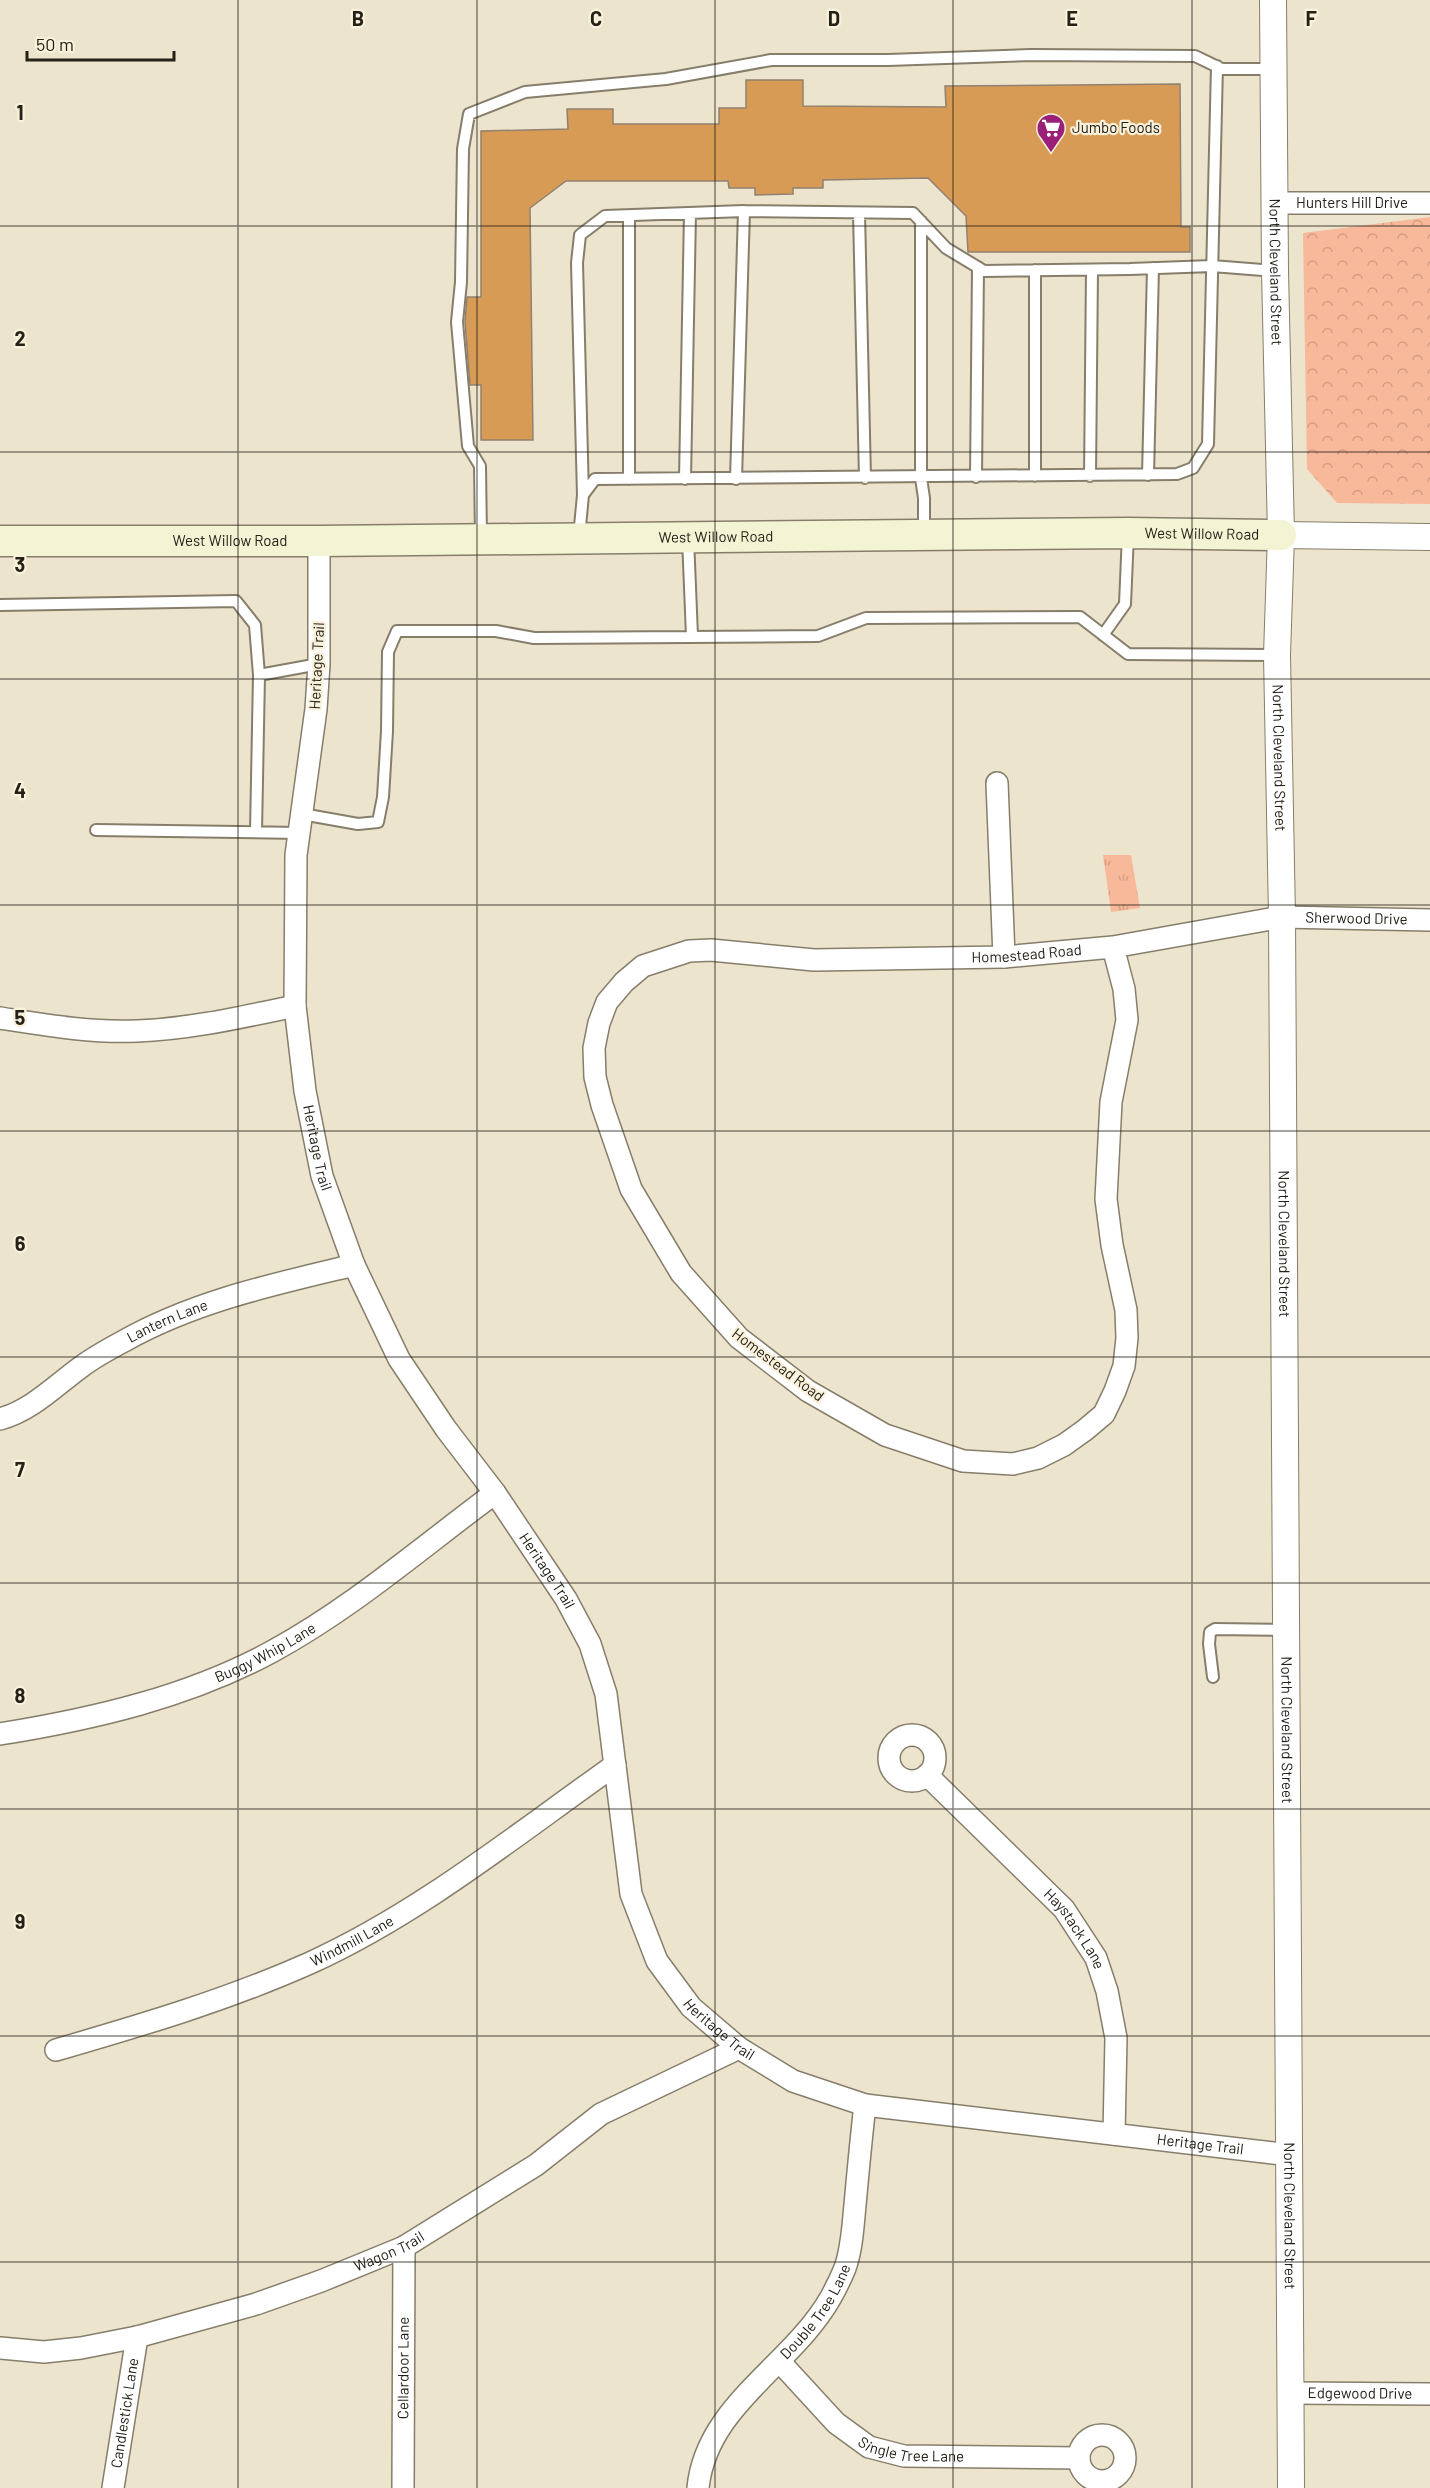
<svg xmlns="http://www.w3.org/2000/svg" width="1430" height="2488" font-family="Barlow,sans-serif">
	<defs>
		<pattern id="grass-tufts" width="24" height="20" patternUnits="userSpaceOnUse" patternTransform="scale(1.5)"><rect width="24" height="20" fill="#f8b89a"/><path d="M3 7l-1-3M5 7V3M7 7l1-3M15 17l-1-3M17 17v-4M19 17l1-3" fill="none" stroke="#d49e84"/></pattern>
		<pattern id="forest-crowns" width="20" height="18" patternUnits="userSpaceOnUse" patternTransform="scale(1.5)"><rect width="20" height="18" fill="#f8b89a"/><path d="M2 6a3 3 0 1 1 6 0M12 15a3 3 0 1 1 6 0" fill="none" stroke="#d49e84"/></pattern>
	</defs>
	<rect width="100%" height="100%" fill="#ece4cd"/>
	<path fill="url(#grass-tufts)" d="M1103 855H1131L1140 908 1111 912Z"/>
	<path fill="url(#forest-crowns)" d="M1430 217V504L1337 503 1307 469 1303 233Z"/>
	<path fill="#d89b56" stroke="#918170" stroke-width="1.5" d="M746 80H803V106L946 107 945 86 1180 84 1181 227H1190V252H968L966 216 928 178 823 180V188H793V194L755 195V188H729L728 181H566L530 208 533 440H481V385H470L465 322 467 297H481V131L568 129 567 109H613V124H719V108H746Z"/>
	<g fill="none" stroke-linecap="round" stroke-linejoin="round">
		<g stroke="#867e6a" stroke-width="14">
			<path id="service" d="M859 213 865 478
				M921 221V478L924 498V532
				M1035 270V476
				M1148 475 1153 268
				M1090 476 1092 270
				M976 477 978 267
				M629 479V216
				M685 479 690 213
				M736 479 744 211
				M583 495 577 263 580 235 605 216 744 211 913 213 946 248 984 271 1130 269 1212 266 1275 271
				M481 537 480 466 468 446 457 322 461 282 463 149 469 114 525 92 666 79 771 60H888L1031 55 1195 56 1222 69H1273
				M579 537 583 495 595 479 1177 474 1193 468 1208 444 1217 66
				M688 538 692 636
				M0 605 236 601 255 625 259 675
				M1103 635 1125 604 1128 534
				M302 814 358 824 378 822 383 797 387 731 388 652 397 631H496L534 638 818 636 866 618 1080 617 1128 654 1277 655
				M96 830 299 833
				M256 832 259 675 319 664
				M1213 1677 1209 1644 1210 1632 1215 1629 1285 1630"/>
		</g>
		<g stroke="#867e6a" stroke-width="24">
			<g id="minor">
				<path id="s1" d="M1274 203H1430"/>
				<path id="s2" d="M319 541V664L316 709 296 855 295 1006 305 1091 322 1176 354 1265 399 1359 446 1429 495 1493 566 1599 590 1644 606 1694 631 1894 657 1961 691 2007 739 2048 793 2081 865 2105 1290 2155"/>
				<path d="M997 783 1004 957"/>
				<path id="s3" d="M1113 947 1124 989 1127 1020 1111 1102 1106 1199 1112 1245 1126 1310 1127 1338 1124 1366 1115 1391 1104 1414 1085 1430 1064 1445 1038 1458 1013 1464 963 1461 885 1435 808 1391 739 1338 681 1273 631 1189 602 1105 595 1077 594 1048 599 1023 607 1002 624 982 643 966 689 951 711 950 814 960 1004 957 1113 947 1282 917 1430 920"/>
				<path d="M0 1018C45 1025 91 1033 137 1031 191 1029 242 1017 295 1006"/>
				<path id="s4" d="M0 1419C31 1411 56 1385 81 1367 94 1357 109 1349 124 1341 195 1301 275 1284 354 1265"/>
				<path id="s5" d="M0 1734C93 1719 189 1697 273 1651 352 1608 422 1547 495 1493"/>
				<circle cx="912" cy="1758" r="23"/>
				<path id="s6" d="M927 1775 1064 1909 1096 1958 1107 1991 1116 2038 1114 2134"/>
				<path id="s7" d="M56 2050C142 2025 227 2000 310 1963 420 1913 517 1834 615 1765"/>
				<path id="s8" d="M0 2348 44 2352 81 2348 137 2337 256 2304 321 2281 404 2247 536 2165 601 2114 739 2048"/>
				<path id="s9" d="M780 2362 836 2423 869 2447 904 2456 1079 2458"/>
				<path id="s10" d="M1291 2393 1430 2394"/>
				<circle cx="1102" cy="2458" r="23"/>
				<path id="s11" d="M113 2488 137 2337"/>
				<path id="s12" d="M403 2488 404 2247"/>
				<path id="s13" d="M698 2488C706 2405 793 2365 831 2297 836 2288 841 2278 845 2268 852 2249 853 2225 855 2205 858 2172 861 2139 865 2105"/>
			</g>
		</g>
		<g stroke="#867e6a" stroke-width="28">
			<g id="tertiary">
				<path id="s14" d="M1273 0 1275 271 1281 535 1277 655 1282 917 1291 2488"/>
				<path d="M1281 535 1430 537"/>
			</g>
		</g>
		<g stroke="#867e6a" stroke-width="33">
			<g id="secondary">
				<path id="s15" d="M0 541H319L1128 533 1281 535"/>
			</g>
		</g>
		<use href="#service" stroke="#fff" stroke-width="10"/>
		<use href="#minor" stroke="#fff" stroke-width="21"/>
		<use href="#tertiary" stroke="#fff" stroke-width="26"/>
		<use href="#secondary" stroke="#f3f4d3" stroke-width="30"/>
	</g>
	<path fill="none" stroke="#242119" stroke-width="1.5" stroke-opacity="0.55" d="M238 0V2488M477 0V2488M715 0V2488M953 0V2488M1192 0V2488M0 226H1430M0 452H1430M0 679H1430M0 905H1430M0 1131H1430M0 1357H1430M0 1583H1430M0 1809H1430M0 2036H1430M0 2262H1430"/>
	<defs>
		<g id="supermarket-pin" transform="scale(1.5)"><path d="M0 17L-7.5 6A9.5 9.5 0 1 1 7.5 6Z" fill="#991f78" stroke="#faf1da"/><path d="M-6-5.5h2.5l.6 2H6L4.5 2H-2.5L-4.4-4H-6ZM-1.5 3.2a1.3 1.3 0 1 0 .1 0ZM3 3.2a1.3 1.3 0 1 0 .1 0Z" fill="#fff"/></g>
	</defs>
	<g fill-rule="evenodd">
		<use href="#supermarket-pin" x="1051" y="128"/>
	</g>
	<g text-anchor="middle" stroke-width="4.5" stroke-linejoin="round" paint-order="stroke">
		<g font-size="15" fill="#242119" stroke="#faf1da" text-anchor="start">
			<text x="1072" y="133">Jumbo Foods</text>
		</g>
		<g font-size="15" fill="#242119" stroke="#faf1da">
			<text dy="5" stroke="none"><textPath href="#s1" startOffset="78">Hunters Hill Drive</textPath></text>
			<text dy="5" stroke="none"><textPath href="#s14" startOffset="272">North Cleveland Street</textPath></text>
			<text dy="5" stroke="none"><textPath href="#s15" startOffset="1202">West Willow Road</textPath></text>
			<text dy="5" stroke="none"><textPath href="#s15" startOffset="716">West Willow Road</textPath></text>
			<text dy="5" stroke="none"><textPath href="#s15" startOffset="230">West Willow Road</textPath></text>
			<text transform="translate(317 666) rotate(-87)" y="5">Heritage Trail</text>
			<text dy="5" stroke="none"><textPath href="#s14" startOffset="758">North Cleveland Street</textPath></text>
			<text dy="5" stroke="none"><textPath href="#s3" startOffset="2040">Sherwood Drive</textPath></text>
			<text dy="5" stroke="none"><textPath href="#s3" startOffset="1707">Homestead Road</textPath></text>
			<text dy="5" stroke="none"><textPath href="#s2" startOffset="610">Heritage Trail</textPath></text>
			<text dy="5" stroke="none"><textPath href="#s14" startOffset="1244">North Cleveland Street</textPath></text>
			<text dy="5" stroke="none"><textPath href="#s4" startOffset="195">Lantern Lane</textPath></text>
			<text transform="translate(778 1365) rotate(37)" y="5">Homestead Road</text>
			<text dy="5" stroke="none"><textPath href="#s2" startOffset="1096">Heritage Trail</textPath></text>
			<text dy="5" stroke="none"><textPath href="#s5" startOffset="279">Buggy Whip Lane</textPath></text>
			<text dy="5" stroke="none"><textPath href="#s14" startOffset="1730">North Cleveland Street</textPath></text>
			<text dy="5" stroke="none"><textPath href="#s6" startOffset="214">Haystack Lane</textPath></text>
			<text dy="5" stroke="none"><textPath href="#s7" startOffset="316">Windmill Lane</textPath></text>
			<text dy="5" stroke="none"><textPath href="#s2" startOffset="1600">Heritage Trail</textPath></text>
			<text dy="5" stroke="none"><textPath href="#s2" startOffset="2104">Heritage Trail</textPath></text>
			<text dy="5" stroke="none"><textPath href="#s14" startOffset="2216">North Cleveland Street</textPath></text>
			<text dy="5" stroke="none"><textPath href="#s8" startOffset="405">Wagon Trail</textPath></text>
			<text dy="5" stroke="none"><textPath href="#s13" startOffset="216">Double Tree Lane</textPath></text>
			<text dy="5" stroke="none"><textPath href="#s12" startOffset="120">Cellardoor Lane</textPath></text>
			<text dy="5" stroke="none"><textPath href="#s10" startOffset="69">Edgewood Drive</textPath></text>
			<text dy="5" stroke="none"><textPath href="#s11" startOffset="76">Candlestick Lane</textPath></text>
			<text dy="5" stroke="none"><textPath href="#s9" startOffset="166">Single Tree Lane</textPath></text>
		</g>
	</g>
	<g font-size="20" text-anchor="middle" font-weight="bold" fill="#242119" stroke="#faf1da" stroke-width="4.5" stroke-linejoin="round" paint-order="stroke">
		<text x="358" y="26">B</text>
		<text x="596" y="26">C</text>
		<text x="834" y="26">D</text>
		<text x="1072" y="26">E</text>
		<text x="1311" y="26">F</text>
		<text x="20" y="120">1</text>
		<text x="20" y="346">2</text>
		<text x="20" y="572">3</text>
		<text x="20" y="798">4</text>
		<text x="20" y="1025">5</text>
		<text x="20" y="1251">6</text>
		<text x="20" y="1477">7</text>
		<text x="20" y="1703">8</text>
		<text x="20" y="1929">9</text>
	</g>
	<path d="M27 51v9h147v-9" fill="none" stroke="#242119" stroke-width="3"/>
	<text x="36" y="51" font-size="18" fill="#242119" stroke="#faf1da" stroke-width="4.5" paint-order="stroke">50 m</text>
</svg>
